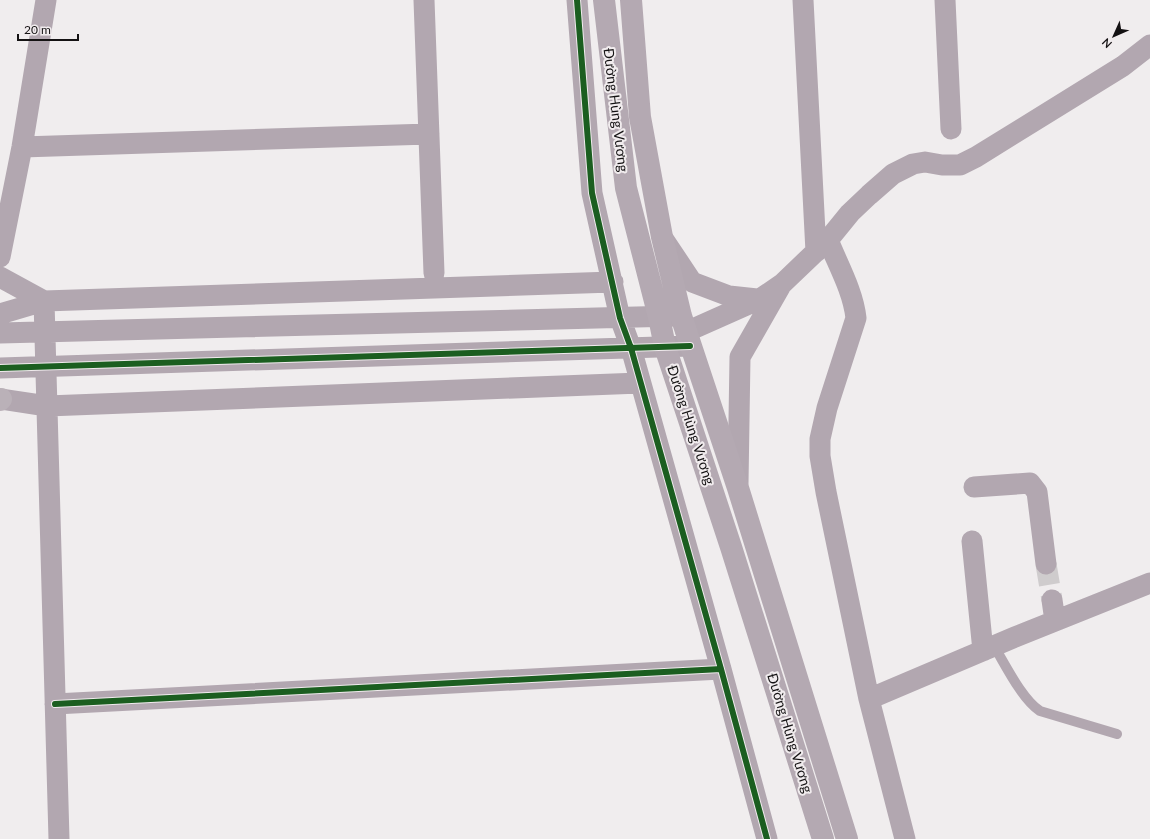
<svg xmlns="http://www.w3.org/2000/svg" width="1150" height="839" font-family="Lato,sans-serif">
	<rect width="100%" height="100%" fill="#f0edee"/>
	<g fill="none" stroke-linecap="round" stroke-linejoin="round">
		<path stroke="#cfcccd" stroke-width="21" stroke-dasharray="21 10" stroke-linecap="butt" d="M1046 564 1052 600"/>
		<path stroke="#b2a7b0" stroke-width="10" d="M994 646C1006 666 1022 699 1040 711L1117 734"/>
		<path stroke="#b2a7b0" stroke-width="21" d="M424 0 434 273
			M577 0 592 193 620 318 631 348 721 669 767 839
			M803 0 816 252
			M945 0 951 129
			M22 147 429 134
			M664 240 692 282 729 296 757 299
			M828 240C838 265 853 291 856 318L827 408 820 439V456L826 492 869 699 905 839
			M0 257 22 147 46 0
			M0 277 44 301 59 839
			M0 314 44 301 613 282
			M686 332 760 299 782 284 828 240 850 213 869 195 893 174 913 164 925 162 942 165H960L976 157 1123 66 1150 45
			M0 333 676 316
			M0 368 690 346
			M0 399 47 406 640 383
			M738 483 740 357 780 287
			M974 487 1030 483 1037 492 1046 564
			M972 541 983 651
			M1052 600 1055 621
			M869 699 1015 637 1150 583
			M55 704 721 669"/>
		<path stroke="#bab1b8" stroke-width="22" d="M0 400 1 399"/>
		<path stroke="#b4a9b2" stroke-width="22" d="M604 0 626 188 659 317 665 347 731 547 823 839
			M631 0 640 117 662 237 681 316 738 488 847 839"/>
		<g stroke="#f1ecee" stroke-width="8">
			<path id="cycleway" d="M577 0 592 193 620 318 631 348 721 669 767 839
				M0 368 690 346
				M55 704 721 669"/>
		</g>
		<use href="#cycleway" stroke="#1b5e20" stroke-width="6"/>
	</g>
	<g text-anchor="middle" stroke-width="4" stroke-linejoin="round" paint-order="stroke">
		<g font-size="14" fill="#141213" stroke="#f1ecee">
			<text transform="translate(616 110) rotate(83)" y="5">Đường Hùng Vương</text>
			<text transform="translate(691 425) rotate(72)" y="5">Đường Hùng Vương</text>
			<text transform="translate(790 733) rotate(73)" y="5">Đường Hùng Vương</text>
		</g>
	</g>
	<g transform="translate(1114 36) rotate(225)" stroke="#f1ecee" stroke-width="3" paint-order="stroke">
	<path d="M0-3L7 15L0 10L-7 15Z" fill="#141213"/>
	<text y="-6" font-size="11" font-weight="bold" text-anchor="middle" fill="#141213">N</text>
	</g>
	<path d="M18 34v6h60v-6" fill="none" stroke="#141213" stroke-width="2"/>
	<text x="24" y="34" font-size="12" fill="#141213" stroke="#f1ecee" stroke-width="3" paint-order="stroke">20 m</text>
</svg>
